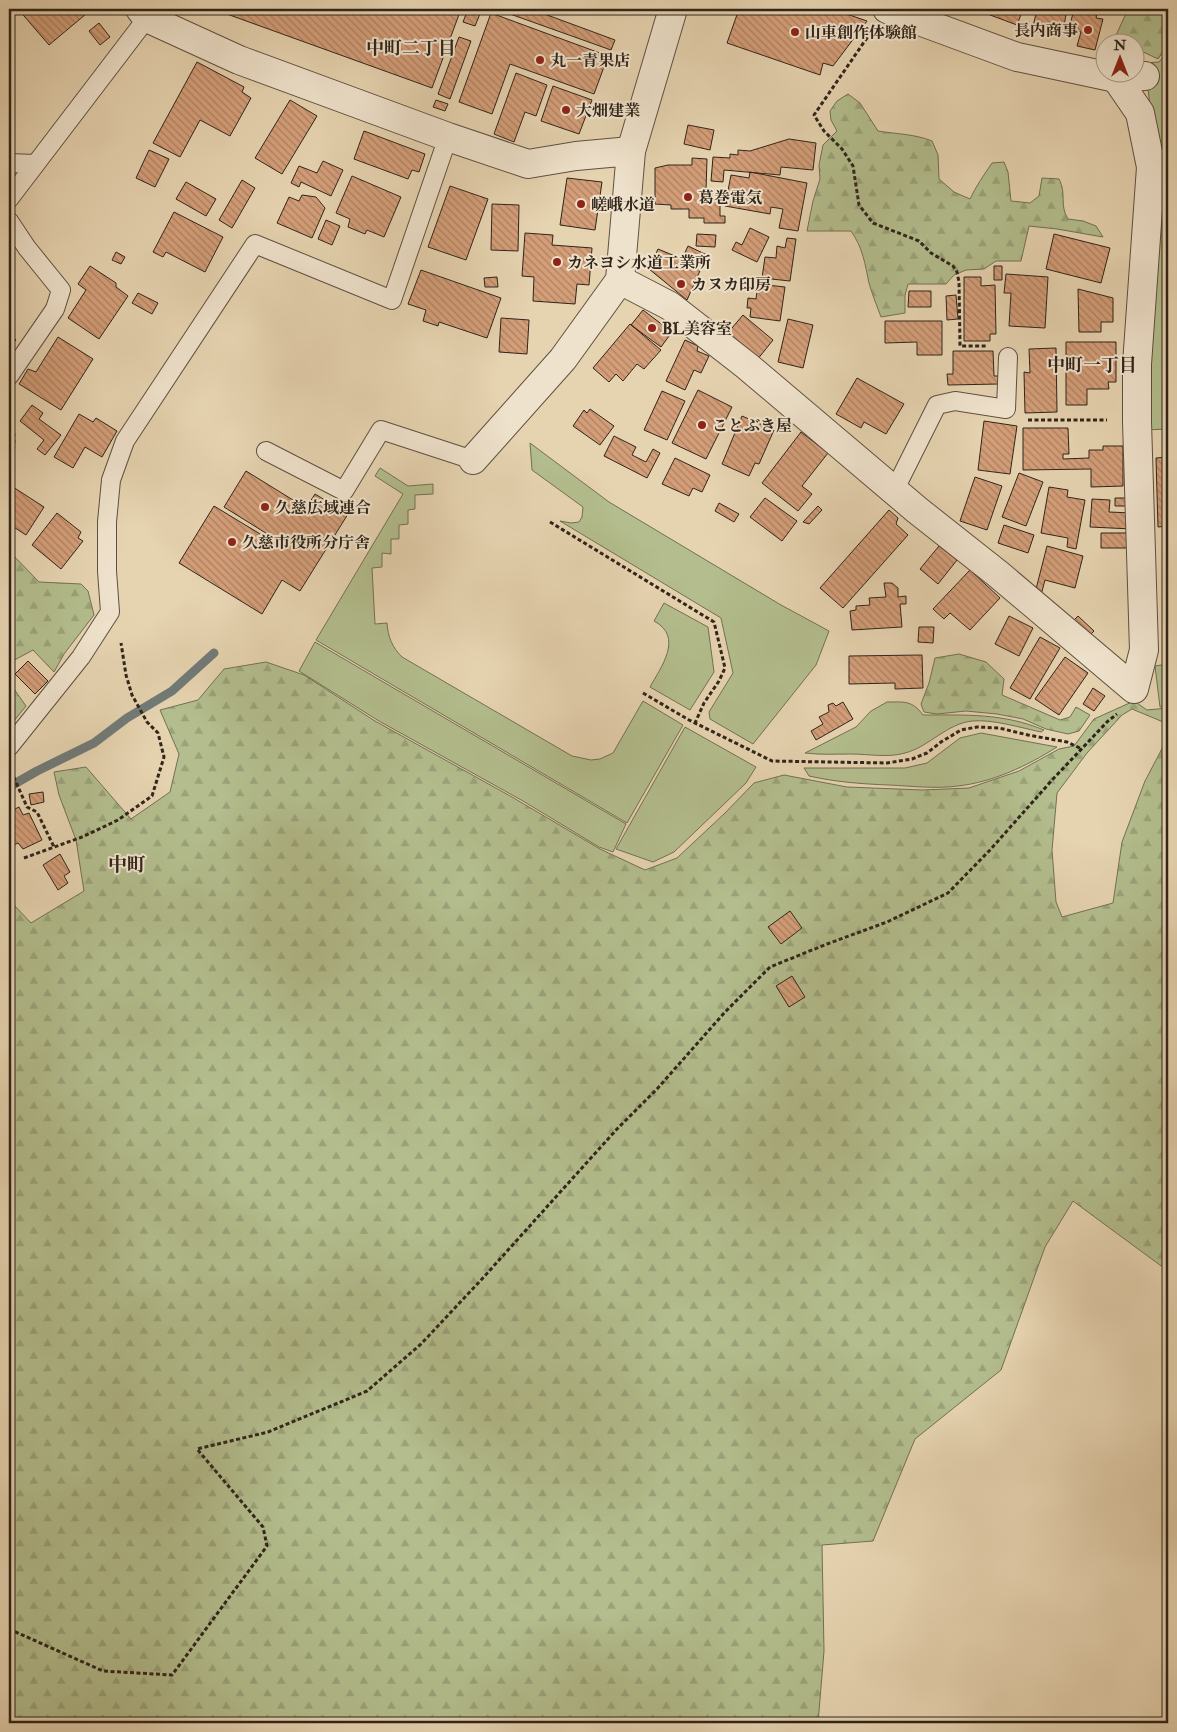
<svg xmlns="http://www.w3.org/2000/svg" width="1177" height="1732" font-family="'IM FELL Double Pica','Noto Serif JP',serif">
	<defs>
		<pattern id="forest-firs" width="22" height="20" patternUnits="userSpaceOnUse" patternTransform="scale(1.25)"><rect width="22" height="20" fill="#b3bd8d"/><path d="M5 1l3.5 6h-7zM16 11l3.5 6h-7z" fill="#9aa279"/></pattern>
		<pattern id="building-back-hatch" width="6" height="6" patternUnits="userSpaceOnUse" patternTransform="scale(1.25)"><rect width="6" height="6" fill="#d49e79"/><path d="M-1 5l2 2M0 0l6 6M5-1l2 2" fill="none" stroke="#ac8162"/></pattern>
	</defs>
	<rect width="100%" height="100%" fill="#e6d3b0"/>
	<filter id="stains"><feTurbulence type="fractalNoise" baseFrequency=".004" numOctaves="4"/><feColorMatrix values="0 0 0 0 .2 0 0 0 0 .09 0 0 0 0 .02 0 0 0 .5 -.17"/></filter>
	<radialGradient id="worn" r=".72"><stop offset=".6" stop-color="#630" stop-opacity="0"/><stop offset="1" stop-color="#630" stop-opacity=".3"/></radialGradient>
	<path fill="#b3bd8d" stroke="#727054" d="M1168 51V429L1144 430 1153 131 1145 63 1159 62Z
		M530 443 609 502 781 605 829 631 816 665 753 744 710 719 709 712 733 673 721 618 560 521 571 523 579 522 582 517 583 507 532 470Z
		M380 468 408 486 433 484V494L415 495V509L408 510V524L399 525V539H391V554L382 553V567L372 568 375 624 387 623C388 637 392 647 402 657L572 756 591 760 600 759 613 753 643 701 683 725 627 823 316 640 403 494 375 476Z
		M664 603 708 627 714 672 690 710 650 687C661 667 684 637 654 621Z
		M315 642 626 824 613 852 599 847 523 801 379 721 299 671Z
		M1168 664V706L1160 707 1155 666Z
		M887 702C904 702 912 700 923 715 966 715 1003 713 1044 730L1041 732C1022 728 992 719 973 721 947 723 929 747 905 753 888 758 869 754 851 754 835 754 822 755 805 753L856 727 871 711Z
		M685 727 756 767 746 783 674 852 653 862 616 849Z
		M981 733 1057 747C1027 766 993 782 958 786 935 789 911 786 889 785 862 784 836 782 809 776L804 768H905L927 763 960 738Z"/>
	<path fill="url(#forest-firs)" stroke="#727054" d="M1128 9H1168V45L1158 59 1135 48 1134 42H1113Z
		M848 94 860 103 878 131C896 134 915 134 932 141L938 155 939 179 954 192 970 199C976 186 984 175 992 163L1004 162 1008 172 1011 201 1030 203 1039 196 1042 178 1059 179C1067 194 1059 205 1068 219L1083 221 1096 226 1103 237 1057 229 1029 226 1021 261H996L984 269 966 270 954 275 946 284H908L905 295V313L881 317C877 306 872 294 869 283 865 264 863 248 851 231H807L813 201 820 179 819 165 823 145 837 131 831 120 830 111 837 101Z
		M9 551 39 582 81 584 88 591 94 615 64 654 54 672 33 650 9 663Z
		M959 654 986 662 1004 679 1002 695 1060 720 1070 717 1076 707 1090 715 1079 731 1068 734 1046 729 1023 719 997 714 966 711 937 714 924 712 921 704 929 683 935 658Z
		M266 662 304 675 375 721 512 797 600 849 645 870 677 858 725 813 754 783 784 775 847 787 923 790 969 788 1019 771 1059 749 1074 746 1094 719 1134 701 1147 710 1168 708V724L1132 709 1122 715 1087 753 1057 793 1052 850 1056 902 1062 917 1113 903 1122 842 1145 781 1165 743 1168 744V838L1163 864 1168 871V1271L1073 1201 1045 1247 1001 1370 915 1439 873 1541 822 1545 824 1651 818 1723H9V907L13 904 31 923 84 891 76 840 59 795 54 772 86 767 131 819 170 792 179 754 160 710 198 700 224 669Z
		M9 682 26 706 9 727Z"/>
	<g fill="none" stroke-linecap="round" stroke-linejoin="round">
		<path stroke="#717b78" stroke-width="9" d="M9 787 37 771 94 743 127 718 172 691 214 653"/>
	</g>
	<path fill="url(#building-back-hatch)" stroke="#30241a" d="M18 9H92L49 45Z
		M213 9H461L432 88Z
		M468 9H482L475 26 463 22Z
		M496 9H531L615 40 611 50Z
		M739 9H832L867 21 833 66 823 63 820 75 727 43Z
		M974 9H1023L1017 25Z
		M1037 9H1067L1063 31 1049 28 1047 34 1032 31Z
		M1074 9H1098L1096 18 1103 19 1095 50 1077 46 1081 32 1069 29Z
		M491 13 608 56 594 94 510 64 492 114 459 102Z
		M99 23 110 37 100 45 89 31Z
		M459 37 471 41 450 99 438 94Z
		M197 62 244 87 242 92 251 98 230 136 200 120 180 157 153 143Z
		M516 73 547 85 536 116 525 112 514 142 494 134Z
		M553 86 592 100 579 134 541 121Z
		M290 100 317 116 282 174 255 158Z
		M436 100 448 104 445 111 433 107Z
		M688 125 714 130 710 150 684 144Z
		M364 131 425 154 419 172 412 170 408 179 354 159Z
		M789 139 816 143 813 170 781 167 780 175 724 170 723 182 711 181 713 157 730 158V154L738 155V150L750 151Z
		M149 150 169 159 155 187 136 178Z
		M692 158 707 159 706 190H720V216H725V223H704V218H689V209H671V205L655 204V168L668 165H692Z
		M323 161 343 170 331 196 301 182 299 187 291 183 299 166 317 173Z
		M750 172 807 183 798 231 779 228 783 209 771 207 770 214 725 206 731 175 749 178Z
		M352 176 401 197 384 237 367 230 365 234 348 227 350 219 336 213Z
		M567 178 602 182 595 230 560 225Z
		M242 180 255 188 232 228 219 220Z
		M186 182 216 199 206 216 176 199Z
		M450 186 488 199 466 260 428 247Z
		M302 195 316 197 325 208 312 238 277 223 289 197 299 201Z
		M492 204 519 205 518 251 491 250Z
		M174 212 223 237 205 272 166 252 163 257 153 252Z
		M326 220 340 226 332 245 318 239Z
		M750 228 769 237 757 262 732 250 736 242 742 245Z
		M525 233 553 235 552 245 592 248 589 285 577 284 575 304 533 301 534 277 522 276Z
		M697 234 716 235 715 247 696 246Z
		M1054 234 1110 248 1101 283 1046 269Z
		M787 238 796 239 790 281 762 278 765 257 776 258 777 246 785 248Z
		M688 246 707 255 687 300 649 269 658 249 682 259Z
		M116 252 125 257 121 264 112 260Z
		M90 266 116 283V287L128 296 99 339 68 318 86 290 78 284Z
		M994 266H1002V280H994Z
		M421 270 501 298 487 338 439 322 438 326 423 321 426 310 408 304Z
		M1006 274 1048 277 1045 328 1009 326 1011 293H1004Z
		M497 277 498 287H485L484 278Z
		M964 277H981V286L995 285 996 334H990V341H964Z
		M758 284 785 287 780 321 750 317 751 308H747L748 298 756 299Z
		M1078 289 1113 298V322H1101V332H1079Z
		M909 291H931V307H908Z
		M138 293 158 303 152 314 132 303Z
		M956 295 958 319 947 320 946 296Z
		M643 310 672 332 661 347 631 325Z
		M743 315 773 340 757 360 726 335Z
		M501 318 529 320 527 354 499 352Z
		M788 319 813 325 803 368 778 362Z
		M885 321H942V355H917V342L885 343Z
		M630 324 661 350 644 369 637 364 623 381 616 374 609 382 593 368Z
		M9 332 16 340 9 347Z
		M58 337 93 359 61 410 19 384 28 369 36 372Z
		M685 340 698 346 697 351 709 356 701 373 694 370 685 390 666 381Z
		M1066 342H1116V382H1108L1109 389H1087V405H1066Z
		M1056 348 1057 412 1025 413 1024 372 1030 373 1029 349Z
		M953 351H993L994 376H999V384L948 385 947 374H953Z
		M857 378 904 404 886 434 864 422 861 428 836 414Z
		M698 390 732 407 706 459 672 443Z
		M662 391 685 401 667 440 644 430Z
		M32 405 43 413 39 419 61 435 45 455 37 449 44 440 20 421Z
		M590 409 614 426 600 445 573 426 584 410 587 413Z
		M79 414 93 422 96 418 117 431 102 457 85 447 73 468 54 457Z
		M742 416 774 430 759 464 755 463 749 476 722 464Z
		M984 421 1017 426 1010 474 978 470Z
		M1023 428H1068L1069 454H1063V459L1089 458V450H1103V446H1123V486L1091 487V469L1023 470Z
		M801 432 828 453 802 486 812 494 798 511 762 483Z
		M614 436 636 447 632 455 646 462 653 449 660 453 647 478 604 456Z
		M1168 457V526L1158 527 1156 458Z
		M675 458 710 475 702 492 693 488 689 496 662 484Z
		M246 471 306 508 315 494 348 514 300 591 282 580 262 614 179 563 214 506 275 543 277 540 224 507Z
		M1019 473 1043 482 1026 526 1002 517Z
		M975 477 1002 486 987 530 960 521Z
		M13 487 44 507 26 535 9 524V494Z
		M1049 487 1068 490 1067 497 1085 500 1076 549 1067 547 1068 538 1041 533Z
		M765 498 797 521 782 541 750 517Z
		M1115 498H1131V506H1115Z
		M1092 499 1110 500 1109 512 1132 513V529L1090 527Z
		M719 503 739 514 734 522 715 511Z
		M818 506 822 510 809 524 803 522Z
		M889 510 898 518 896 524 908 535 843 608 820 588Z
		M57 513 81 532 78 538 83 541 61 569 32 545Z
		M1004 525 1034 535 1028 553 998 543Z
		M1101 533H1129V548H1101Z
		M939 546 957 560 938 584 920 569Z
		M1047 546 1083 556 1075 588 1045 580 1041 595 1035 593Z
		M970 570 1000 598 970 630 950 613 944 619 933 609Z
		M884 583H892L898 588V597L906 596V604H900L902 627 852 630 850 611 856 610V606L870 605 869 598 886 597Z
		M1009 616 1033 628 1019 656 995 644Z
		M1078 616 1094 631 1087 638 1071 623Z
		M919 627H934L933 643 918 642Z
		M1040 637 1060 648 1030 699 1010 688Z
		M922 655 923 688 895 689V683L849 684V656Z
		M1065 657 1088 673 1059 715 1035 699Z
		M28 661 48 681 35 694 15 674Z
		M1093 688 1105 696 1094 711 1083 704Z
		M843 702 853 719 816 740 811 731 823 724 819 717 829 712 828 705 833 703 836 706Z
		M43 792 44 802 31 805 29 794Z
		M19 807 23 815 29 813 42 840 23 849 18 843 10 847 12 850 9 852V812Z
		M60 854 70 872 64 876 68 883 58 890 43 865Z
		M790 911 802 928 781 944 768 927Z
		M792 976 805 997 789 1007 776 986Z"/>
	<g fill="none" stroke-linecap="round" stroke-linejoin="round">
		<g stroke="#5e5040" stroke-width="20">
			<path id="service" d="M9 163 35 164
				M9 199 147 18
				M9 221 27 248 61 290 55 309 9 376
				M266 451 344 491 381 430 473 460
				M894 491 937 405 955 401 1006 409 1008 357
				M9 747 81 657 110 612 107 571V522L111 480 125 441 255 244 392 300 448 137"/>
		</g>
		<g stroke="#5e5040" stroke-width="30">
			<path id="minor" d="M140 9 147 18 239 60 448 137 528 164 576 156 631 151 620 280 563 359 473 460
				M620 280 670 306 747 366 917 510 998 574 1134 689 1144 650 1137 422V364L1151 167 1140 113 1116 78"/>
		</g>
		<g stroke="#5e5040" stroke-width="30">
			<path id="tertiary" d="M887 9 1017 57 1116 78 1145 76
				M631 151 673 9"/>
		</g>
		<path stroke="#30241a" stroke-width="3" stroke-dasharray="4 2.5" stroke-linecap="butt" d="M871 32 814 115 824 131 842 149 853 166 859 205 873 223 919 241 931 253 953 266 957 272 959 282 960 346H986
			M1028 420H1107
			M9 468 11 467C16 444 14 423 9 400
			M550 522 714 622 725 668 719 681 704 703 695 723
			M643 693 689 720 772 761 887 763 912 759 927 753 941 742 961 730 977 727 999 728 1028 735 1067 742 1082 749
			M11 771 27 807 37 812 54 847
			M24 858 82 837 118 820 152 796 164 757 158 733 147 722 132 695 126 675 121 643
			M9 1629 103 1671 172 1675 267 1546 263 1527 197 1449 268 1432 367 1391 421 1344 482 1279 617 1129 657 1089 725 1012 770 967 827 944 887 922 948 893 990 850 1053 779 1108 721 1117 714"/>
		<use href="#service" stroke="#efe2cc" stroke-width="18"/>
		<use href="#minor" stroke="#efe2cc" stroke-width="28"/>
		<use href="#tertiary" stroke="#efe2cc" stroke-width="28"/>
	</g>
	<g fill="#8f2418" stroke="#efe2cc" stroke-width="2">
		<circle cx="1088" cy="30" r="5"/>
		<circle cx="795" cy="32" r="5"/>
		<circle cx="540" cy="60" r="5"/>
		<circle cx="566" cy="110" r="5"/>
		<circle cx="688" cy="197" r="5"/>
		<circle cx="581" cy="204" r="5"/>
		<circle cx="557" cy="262" r="5"/>
		<circle cx="681" cy="284" r="5"/>
		<circle cx="652" cy="328" r="5"/>
		<circle cx="702" cy="425" r="5"/>
		<circle cx="265" cy="507" r="5"/>
		<circle cx="232" cy="542" r="5"/>
	</g>
	<g text-anchor="middle" stroke-width="4" stroke-linejoin="round" paint-order="stroke">
		<g font-size="16" font-weight="bold" fill="#30241a" stroke="#efe2cc" text-anchor="start">
			<text x="1078" y="36" text-anchor="end">長内商事</text>
			<text x="805" y="38">山車創作体験館</text>
			<text x="550" y="66">丸一青果店</text>
			<text x="576" y="116">大畑建業</text>
			<text x="698" y="203">葛巻電気</text>
			<text x="591" y="210">嵯峨水道</text>
			<text x="567" y="268">カネヨシ水道工業所</text>
			<text x="691" y="290">カヌカ印房</text>
			<text x="662" y="334">BL美容室</text>
			<text x="712" y="431">ことぶき屋</text>
			<text x="275" y="513">久慈広域連合</text>
			<text x="242" y="548">久慈市役所分庁舎</text>
		</g>
		<g font-size="18" font-weight="bold" fill="#30241a" stroke="#efe2cc">
			<text x="411" y="54">中町二丁目</text>
			<text x="1092" y="371">中町一丁目</text>
		</g>
		<g font-size="19" font-weight="bold" fill="#30241a" stroke="#efe2cc">
			<text x="127" y="871">中町</text>
		</g>
	</g>
	<rect width="1177" height="1732" fill="none" stroke="#e6d3b0" stroke-width="30"/>
	<rect x="10" y="10" width="1157" height="1712" fill="none" stroke="#30241a" stroke-width="2.5"/>
	<rect x="15" y="15" width="1147" height="1702" fill="none" stroke="#30241a"/>
	<g transform="translate(1120 58)"><circle r="24" fill="#efe2cc" stroke="#a39685"/>
	<path d="M0-4L9 19L0 12L-9 19Z" fill="#8f2418"/>
	<text y="-8" font-size="14" font-weight="bold" text-anchor="middle" fill="#30241a">N</text>
	</g>
	<rect width="100%" height="100%" filter="url(#stains)"/>
	<rect width="100%" height="100%" fill="url(#worn)"/>
</svg>
